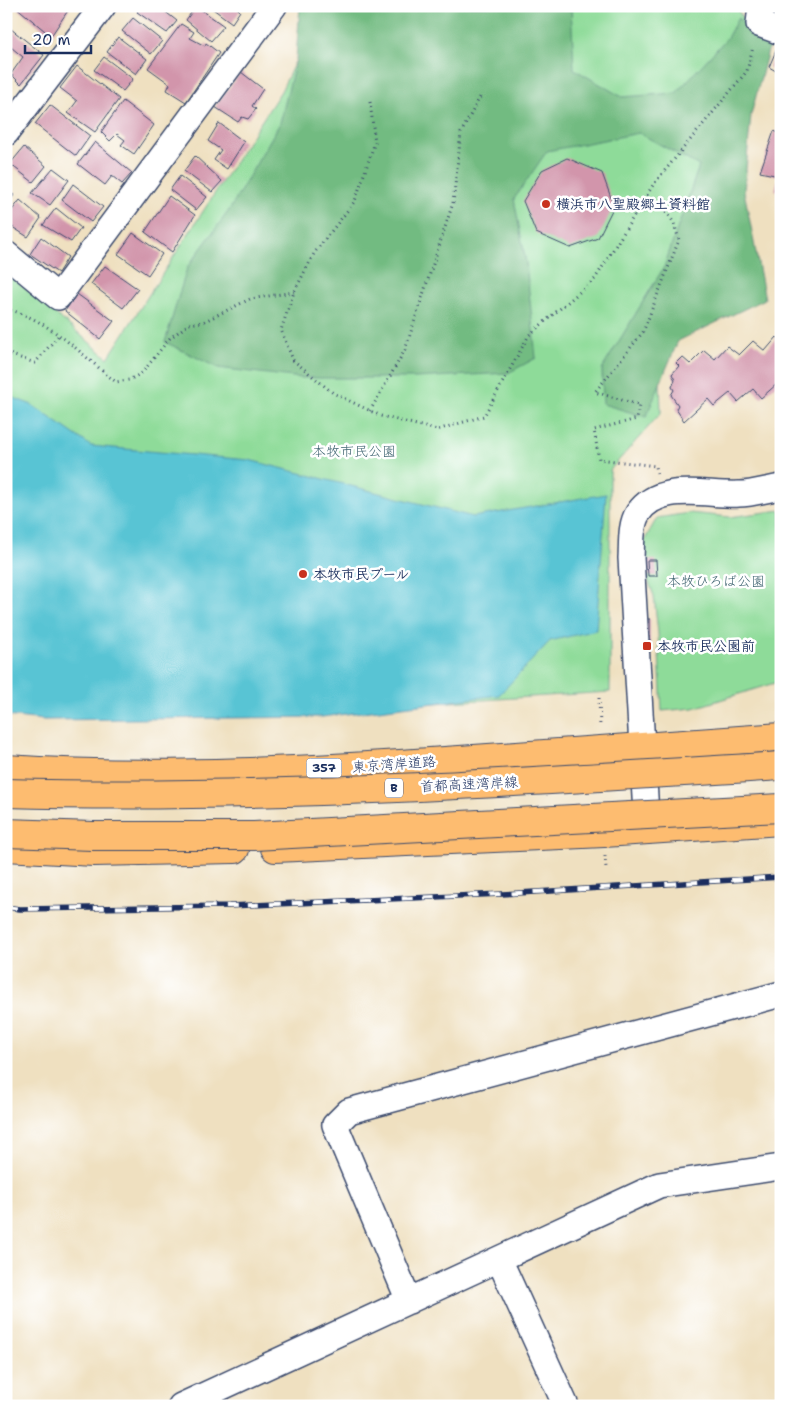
<svg xmlns="http://www.w3.org/2000/svg" width="787" height="1412" font-family="'Shantell Sans','Klee One',sans-serif">
	<rect width="100%" height="100%" fill="#fff"/>
	<filter id="ink" filterUnits="userSpaceOnUse"><feTurbulence type="fractalNoise" baseFrequency=".02" numOctaves="2"/><feDisplacementMap in="SourceGraphic" scale="10" xChannelSelector="R" yChannelSelector="G"/><feConvolveMatrix kernelMatrix="1 2 1 2 8 2 1 2 1" color-interpolation-filters="sRGB"/></filter>
	<filter id="wash" filterUnits="userSpaceOnUse"><feTurbulence type="fractalNoise" baseFrequency=".0096" numOctaves="4" result="noise"/><feDisplacementMap in="SourceGraphic" scale="20" xChannelSelector="R" yChannelSelector="G"/><feGaussianBlur stdDeviation="1.12" result="paint"/><feColorMatrix in="noise" values="0 0 0 0 0 0 0 0 0 0 0 0 0 0 0 0 0 1.4 0 .05"/><feComposite in="paint" operator="in"/></filter>
	<g filter="url(#wash)">
		<rect width="100%" height="100%" fill="#efe0c0"/>
		<path fill="#8edb99" stroke="#54857c" d="M322 6H735L762 49 660 381 661 413 610 470V692L307 711 6 708V272L108 358 281 91Z
			M781 510V681L694 708 662 711 658 633 654 596 647 577 644 541 657 518 689 513 730 517Z"/>
		<path fill="#72bb81" stroke="#467570" d="M300 6H571L574 69 622 97 676 93 727 38 738 18 769 47 751 115 744 191 765 299 678 341 646 417 603 404 602 369 664 267 699 166 639 133 547 151 514 199 526 263 536 358 508 373 415 378H302L218 368 165 342 187 268 230 209 280 123 296 59Z"/>
		<path fill="#59c4d4" stroke="#3a7a99" d="M6 395 32 405 91 446 249 460 473 517 606 494 596 630 550 641 499 695 322 717 44 720 6 716Z"/>
		<g id="blocks">
			<path fill="#d295ab" d="M15 6H71L51 36Z
				M142 6H158L177 21 167 33 137 12Z
				M196 6 224 26 211 41 186 20Z
				M209 6H235L240 11 232 23Z
				M133 18 162 41 151 54 122 31Z
				M181 24 194 32 190 38 205 46 206 43 219 53 186 102 167 90 170 84 148 68Z
				M6 25 44 55 21 84 11 74 23 57 6 43Z
				M118 37 147 59 136 74 107 52Z
				M778 46 781 48V74L769 67Z
				M104 57 133 79 123 91 94 70Z
				M77 66 119 99 95 132 68 113 77 101 60 88Z
				M241 72 263 89 252 106 256 109 248 119 242 117 238 122 215 107Z
				M123 101 154 125 134 154 121 145 125 140 117 134 110 141 101 132Z
				M50 105 90 136 76 156 35 124Z
				M219 123 244 142 227 169 214 160 221 150 208 141Z
				M774 131 781 134V192L775 190 779 176 760 172Z
				M95 142 132 173 122 184 112 176 105 185 78 164Z
				M24 147 46 166 33 182 10 164Z
				M195 156 222 181 212 192 184 171Z
				M567 158 602 173 614 206 598 238 570 248 536 233 523 201 542 170Z
				M53 168 69 180 50 205 32 193Z
				M180 176 207 197 196 210 170 190Z
				M73 184 103 207 91 222 62 200Z
				M6 189 14 195 6 207Z
				M169 196 195 215 172 252 145 232Z
				M20 200 41 218 28 237 6 223V218Z
				M56 208 81 228 71 242 43 225Z
				M133 233 162 254 148 275 118 254Z
				M41 237 68 257 58 273 30 254Z
				M105 266 138 289 123 308 91 284Z
				M77 294 114 321 100 339 65 311Z
				M777 337 781 341V386L778 383 761 398 753 389 738 402 730 393 714 406 708 399 684 421 676 409 678 405 671 395 674 390 672 387 675 380 672 374 679 366 676 363 682 357 690 364 704 350 715 359 727 346 739 355 753 341 765 351Z
				M647 560H656L657 576H648Z
				M644 619H650V648H644Z"/>
		</g>
	</g>
	<g filter="url(#ink)">
		<use href="#blocks" fill-opacity="0" stroke="#3b4a6d" stroke-width="1"/>
		<g fill="none" stroke-linecap="round" stroke-linejoin="round">
			<g stroke="#3b4a6d" stroke-width="28">
				<path id="minor" d="M761 6 759 24 781 32
					M6 133 103 6
					M6 254 58 297 274 6
					M647 831 631 558C632 544 630 525 638 513 660 481 707 496 739 494 753 494 767 489 781 487
					M499 1259 566 1406
					M409 1301 335 1125 349 1111 781 994
					M181 1406 659 1185 781 1167"/>
			</g>
			<g stroke="#3b4a6d" stroke-width="30">
				<path id="highway" d="M6 769C162 780 318 770 474 759 576 752 678 745 781 737
					M6 847 94 852 235 849
					M275 848 604 833 781 821"/>
			</g>
			<path stroke="#3b4a6d" stroke-width="3" stroke-dasharray="1 4" stroke-linecap="butt" d="M370 102 375 142 355 201 315 252 294 292 281 330 293 360 333 393 381 416 437 430 484 416 529 335 595 279 653 185 747 71 753 47
				M647 195 668 214 674 223 679 240 643 332 595 392 639 405 637 419 594 430 599 459 656 466 657 473
				M6 309C48 318 83 356 116 382L129 380 142 373 170 338 189 324 203 322 250 299 294 292
				M6 353 35 363 58 336
				M370 411 405 350 453 203 461 133 480 97
				M599 698 600 727
				M605 856 606 868"/>
			<use href="#minor" stroke="#fff" stroke-width="25"/>
			<use href="#highway" stroke="#fdbc70" stroke-width="28"/>
			<g stroke="#1b2f5e" stroke-width="5.5">
				<path id="rail" d="M6 907 20 909 229 906 502 894 781 877"/>
			</g>
			<use href="#rail" stroke="#fff" stroke-width="4" stroke-dasharray="11" stroke-linecap="butt"/>
			<g stroke="#3b4a6d" stroke-width="30" stroke-linecap="butt">
				<path id="highway-bridge" d="M6 793C265 800 523 782 781 766
					M6 833 93 836H254L781 808"/>
			</g>
			<use href="#highway-bridge" stroke="#fdbc70" stroke-width="28"/>
		</g>
	</g>
	<g fill="#c8321e" stroke="#fff" stroke-width="2">
		<circle cx="546" cy="204" r="5"/>
		<circle cx="303" cy="574" r="5"/>
		<rect x="642" y="641" width="10" height="10" rx="2.5"/>
	</g>
	<g text-anchor="middle" stroke-width="5" stroke-linejoin="round" paint-order="stroke">
		<g fill="#fff" stroke="#5f6d8e" stroke-width="1">
			<rect x="306.5" y="758.5" width="35" height="19" rx="4"/>
			<rect x="385" y="778.5" width="18" height="19" rx="4"/>
		</g>
		<g font-size="12" font-weight="bold" fill="#1b2f5e">
			<text x="324" y="772">357</text>
			<text x="394" y="792">B</text>
		</g>
		<g font-size="14" font-weight="bold" fill="#1b2f5e" stroke="#fff" text-anchor="start">
			<text x="556" y="209">横浜市八聖殿郷土資料館</text>
			<text x="313" y="579">本牧市民プール</text>
			<text x="657" y="651">本牧市民公園前</text>
		</g>
		<g font-size="14" fill="#3e6370" stroke="#fff">
			<text x="354" y="456">本牧市民公園</text>
			<text x="716" y="586">本牧ひろば公園</text>
		</g>
		<g font-size="14" fill="#1b2f5e" stroke="#fff">
			<text transform="translate(394 764) rotate(-4)" y="5">東京湾岸道路</text>
			<text transform="translate(469 784) rotate(-3)" y="5">首都高速湾岸線</text>
		</g>
	</g>
	<rect width="787" height="1412" fill="none" stroke="#fff" stroke-width="25"/>
	<path d="M25 45v8h66v-8" fill="none" stroke="#1b2f5e" stroke-width="2.5"/>
	<text x="32" y="45" font-size="15" fill="#1b2f5e" stroke="#ffffff" stroke-width="4" paint-order="stroke">20 m</text>
</svg>
